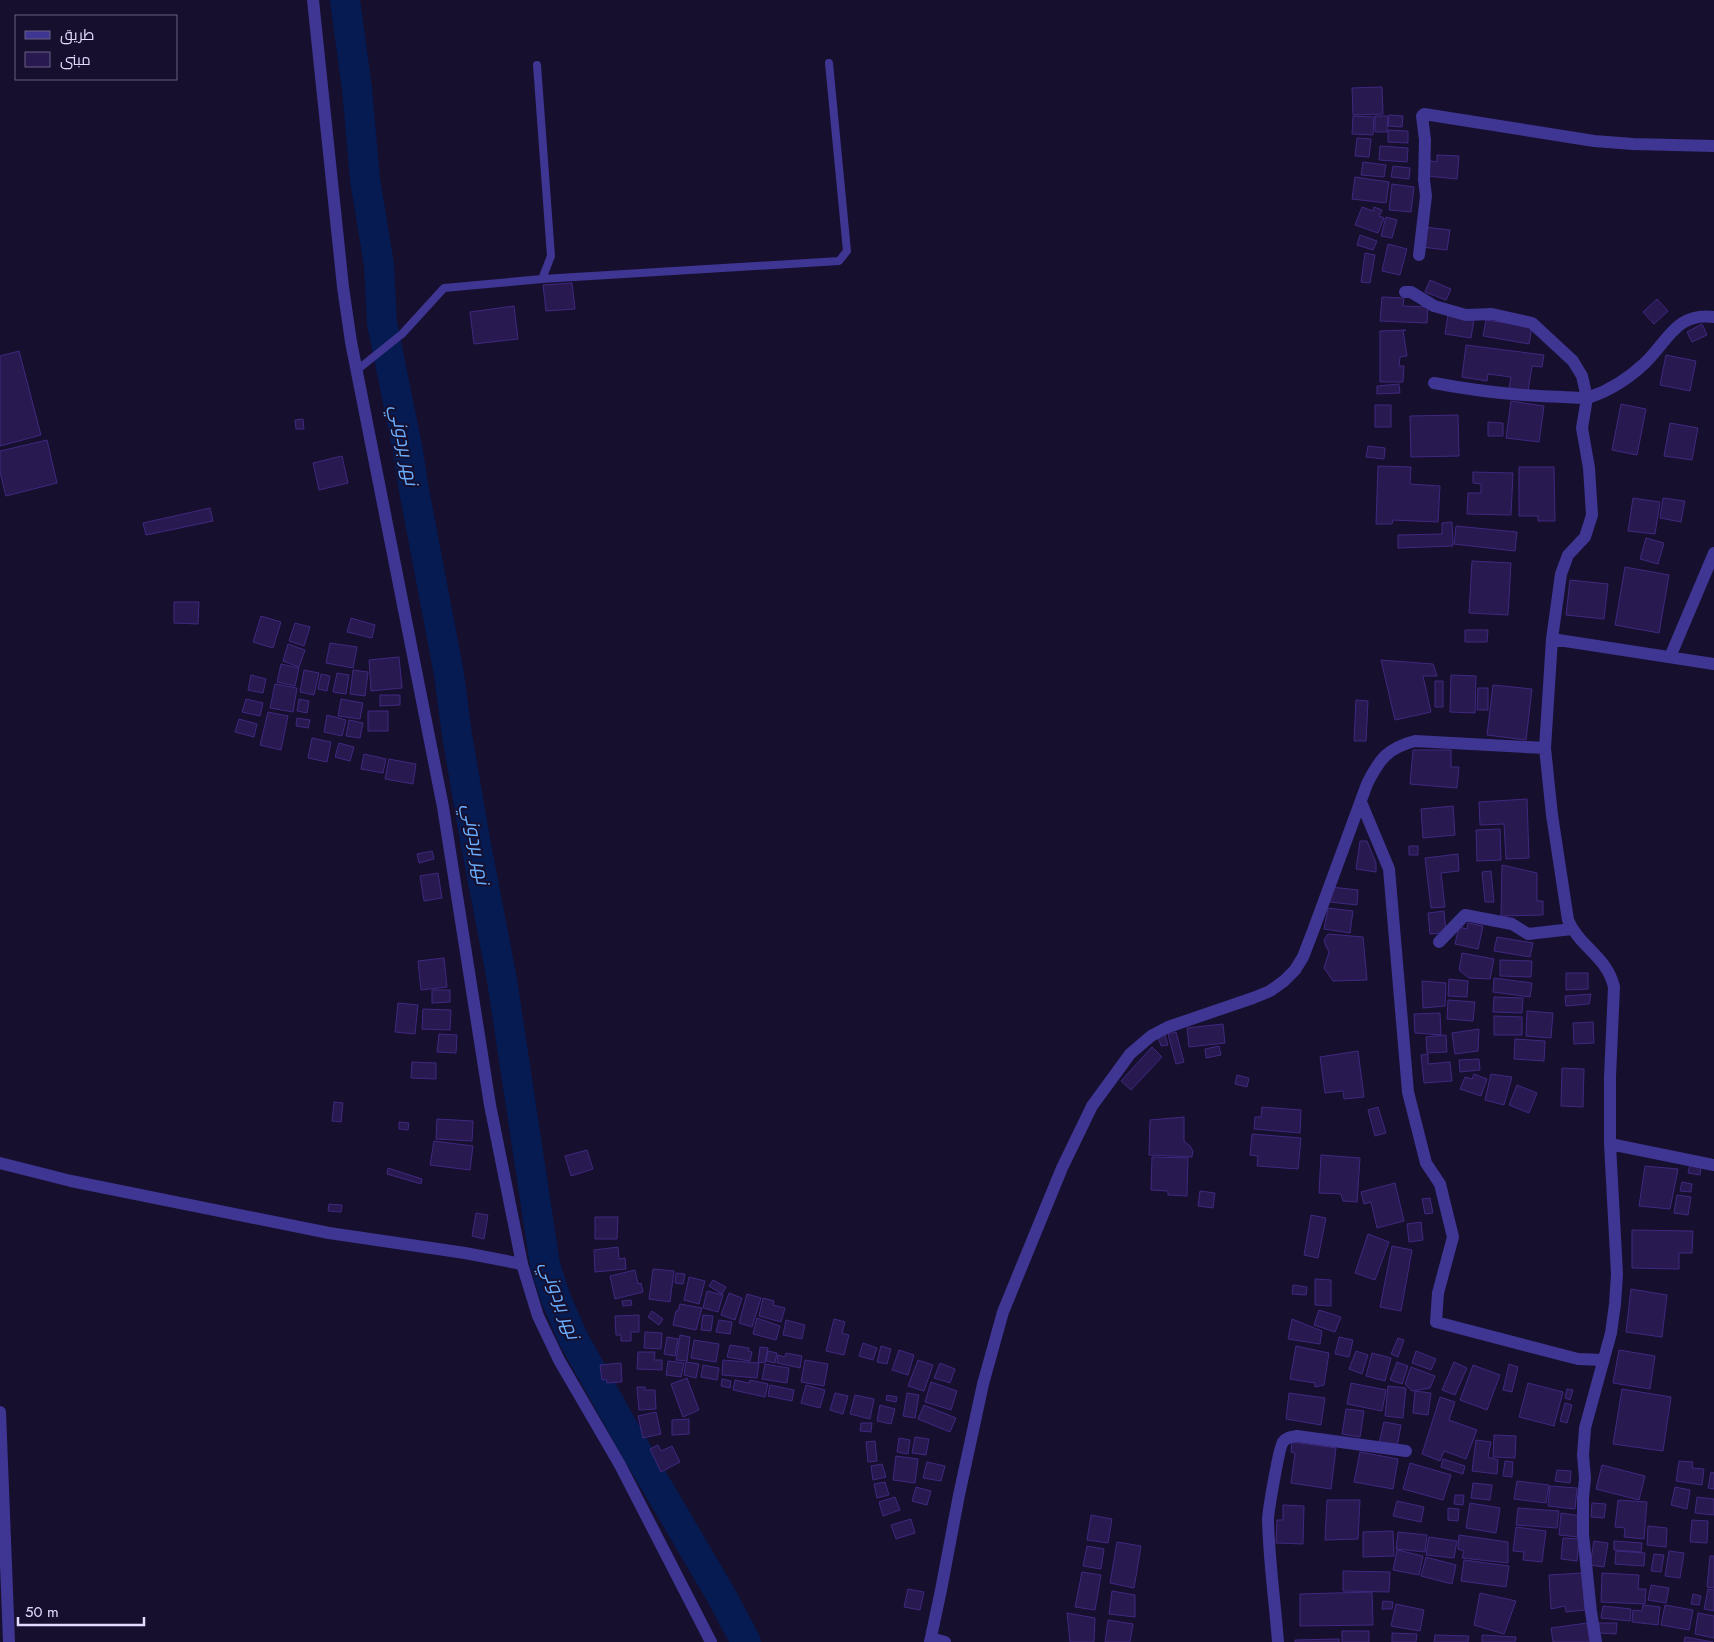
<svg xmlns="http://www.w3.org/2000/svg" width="1714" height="1642" font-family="Jost,Cairo,sans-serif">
	<rect width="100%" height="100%" fill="#160f2e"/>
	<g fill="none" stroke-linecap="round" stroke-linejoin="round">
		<path stroke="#051b51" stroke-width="30" d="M345 0 357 89 365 179 379 265 382 323 408 451 414 490 449 674 457 735 476 845 502 980 545 1265 556 1299 574 1340 634 1447 721 1595 746 1642"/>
	</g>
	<path fill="#281951" stroke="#40287f" d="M1382 87 1383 114 1353 115 1352 88Z
		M1389 115 1403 116 1402 127 1388 126Z
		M1353 116 1374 117 1373 135 1352 134Z
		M1375 116H1388L1387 132H1375Z
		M1388 130 1408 131V143L1388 142Z
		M1357 138 1371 139 1369 157 1355 156Z
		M1380 146 1408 148 1407 162 1379 160Z
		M1437 155 1459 156 1457 179 1427 176V160L1437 162Z
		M1363 162 1386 165 1384 177 1361 175Z
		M1393 166 1410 168 1409 179 1391 177Z
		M1355 177 1389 182 1386 203 1352 199Z
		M1392 184 1414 187 1411 212 1389 210Z
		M1362 207 1373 211 1374 207 1382 210 1379 216 1384 218 1378 233 1355 225Z
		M1386 217 1397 220 1392 238 1381 236Z
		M1425 227 1450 230 1447 250 1422 247Z
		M1360 235 1377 241 1373 250 1357 245Z
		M1388 244 1407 249 1400 275 1382 271Z
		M1365 253 1375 255 1370 283 1361 282Z
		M1430 280 1451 289 1446 300 1425 292Z
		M572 283 575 309 546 311 543 285Z
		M1382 297 1404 298 1403 306 1428 307 1427 323 1380 321Z
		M1657 299 1668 311 1654 324 1643 312Z
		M514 306 518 339 474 344 470 312Z
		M1448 315 1474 319 1471 338 1445 334Z
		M1486 320 1532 327 1529 344 1483 336Z
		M1702 324 1707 335 1692 342 1687 332Z
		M1406 330 1403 331 1407 356 1400 357 1399 366H1404L1403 382H1380V331Z
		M1466 345 1544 355 1542 367 1532 366 1528 391 1509 388 1511 377 1488 374 1487 381 1462 377Z
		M19 351 41 435 0 446V356Z
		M1666 355 1696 361 1690 391 1660 385Z
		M1399 384 1400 393 1377 394V386Z
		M1511 401 1544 406 1539 442 1506 438Z
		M1621 404 1646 409 1637 455 1612 450Z
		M1375 405H1391V427H1375Z
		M1458 415 1459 456 1411 457 1410 416Z
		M303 419 304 429H296L295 420Z
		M1488 422 1503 423V436H1488Z
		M1670 423 1698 428 1692 460 1664 456Z
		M47 440 57 483 6 496 0 472V451Z
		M1368 446 1385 448 1384 459 1366 457Z
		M342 456 348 483 319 490 313 463Z
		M1378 466 1411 467 1410 484 1440 486 1438 522 1393 520 1392 524H1376Z
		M1519 467H1554L1555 521H1538V516H1519Z
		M1473 472 1513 473 1511 515 1467 514 1468 493H1481V484L1473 483Z
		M1633 498 1660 502 1655 534 1628 531Z
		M1663 498 1685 501 1681 522 1660 518Z
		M210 508 213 521 146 535 143 523Z
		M1452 522 1453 546 1398 548V535L1442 534V523Z
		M1456 526 1517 532 1515 551 1454 544Z
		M1646 538 1664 543 1658 564 1640 559Z
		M1472 561 1511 563 1508 615 1469 613Z
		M1625 567 1669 575 1659 633 1615 625Z
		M1570 580 1608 584 1604 619 1566 615Z
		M174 602H199L198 624 174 623Z
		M261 616 281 622 273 648 253 642Z
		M351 618 375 625 372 638 347 632Z
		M295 623 310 627 304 646 289 641Z
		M1465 630H1488L1487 642H1465Z
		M330 643 357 647 353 668 326 663Z
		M288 644 305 650 299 667 283 661Z
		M399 657 402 688 371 691 369 660Z
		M1381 660 1433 664 1437 676H1423L1431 712 1395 720Z
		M281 664 299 668 295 686 277 682Z
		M304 670 319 673 314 695 300 692Z
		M353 670 368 672 365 696 350 694Z
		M337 673 349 675 346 694 333 692Z
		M321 674 330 676 327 691 318 689Z
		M251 675 266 679 263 693 248 690Z
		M1451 675 1476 676 1475 713 1450 712Z
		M1435 681H1443V707H1435Z
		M275 684 297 688 293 712 270 708Z
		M1493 685 1532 689 1526 740 1487 735Z
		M1478 688H1488V710H1477Z
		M380 695H400V705L380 706Z
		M246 699 263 703 260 716 242 712Z
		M299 699 309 701 307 713 297 711Z
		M341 699 363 703 360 719 338 716Z
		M1356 700 1368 701 1366 741H1354Z
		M368 711H388V731H368Z
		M268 712 288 716 281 750 260 745Z
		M327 715 346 720 342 736 324 732Z
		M297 718 310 720 308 728 296 726Z
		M239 719 257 724 254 737 235 732Z
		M349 720 363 723 360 738 346 736Z
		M312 738 331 742 327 762 308 758Z
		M339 743 354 747 350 761 335 757Z
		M1413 750H1451V767H1459L1457 788 1410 784Z
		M364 754 386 759 383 773 361 769Z
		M389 759 416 764 413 784 385 779Z
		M1527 799 1529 858 1506 859 1504 824 1480 825 1479 802Z
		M1453 806 1455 835 1423 838 1421 809Z
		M1500 829 1501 860 1477 861 1476 830Z
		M1360 841H1367L1376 863V872L1356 869Z
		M1409 846H1418V855H1409Z
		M432 851 434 859 419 863 417 854Z
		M1458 854 1459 871 1441 873 1445 907 1431 908 1425 858Z
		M1502 865 1537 873V901H1543V915L1501 916Z
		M1491 871 1494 902H1485L1482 872Z
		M438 873 442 898 424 901 420 876Z
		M1331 887 1358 890 1357 905 1330 902Z
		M1328 908 1353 911 1350 933 1324 929Z
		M1444 911 1446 933 1430 934 1428 913Z
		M1468 923 1483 926 1478 949 1455 944 1459 927 1467 929Z
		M1328 934 1363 937 1367 980 1333 981 1324 968 1329 952 1326 946 1324 940Z
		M1497 937 1533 943 1530 957 1494 951Z
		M1462 953 1494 959 1490 979 1469 978 1459 970Z
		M444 958 447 987 421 990 418 961Z
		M1500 960 1532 961 1531 977 1500 976Z
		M1566 973H1588V989L1566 990Z
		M1494 978 1532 983 1530 997 1493 992Z
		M1449 979 1468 981 1467 997 1448 996Z
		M1422 981 1446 983 1445 1006 1423 1008Z
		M432 990H450V1002L432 1003Z
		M1591 994 1589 1004 1566 1006 1565 996Z
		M1494 997 1523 998 1522 1013 1493 1012Z
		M1448 1000 1475 1002 1473 1021 1447 1019Z
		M398 1003 418 1005 415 1034 395 1032Z
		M423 1009 451 1010 450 1030 422 1029Z
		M1527 1011 1553 1013 1551 1038 1526 1036Z
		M1440 1013 1441 1035 1415 1033 1414 1014Z
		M1494 1016 1522 1017V1035H1494Z
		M1593 1022 1594 1043 1574 1044 1573 1023Z
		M1223 1024 1225 1043 1189 1047 1187 1028Z
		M1479 1029 1478 1051 1455 1054 1452 1033Z
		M1176 1032 1184 1062 1176 1064 1168 1034Z
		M439 1034 457 1035 456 1053 437 1052Z
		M1165 1035 1168 1045 1161 1046 1158 1036Z
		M1446 1035 1447 1052 1427 1053 1426 1037Z
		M1515 1039 1545 1041 1544 1061 1514 1059Z
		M1219 1046 1221 1055 1206 1058 1205 1049Z
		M1152 1047 1162 1057 1131 1090 1121 1081Z
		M1358 1051 1364 1097 1344 1099 1343 1091 1325 1093 1320 1057Z
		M1428 1054V1064L1450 1062 1452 1081 1424 1083 1421 1055Z
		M1479 1059 1480 1070 1460 1072 1459 1060Z
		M412 1062 436 1063V1079L411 1078Z
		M1562 1068 1584 1069 1583 1107 1561 1106Z
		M1474 1074 1487 1079 1481 1096 1460 1089 1465 1077 1472 1079Z
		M1491 1074 1512 1077 1504 1105 1485 1100Z
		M1237 1075 1249 1078 1247 1087 1235 1084Z
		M1517 1085 1537 1093 1529 1113 1509 1105Z
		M334 1102 343 1103 341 1122 332 1121Z
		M1262 1107 1301 1110 1300 1133 1254 1129 1255 1117H1261Z
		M1378 1107 1386 1133 1375 1136 1368 1110Z
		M1184 1117V1141L1190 1146 1193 1151 1192 1157 1149 1155 1150 1120Z
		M437 1119 473 1121 472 1141 436 1139Z
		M399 1122 409 1123 408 1130 399 1129Z
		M1252 1134 1301 1138 1298 1169 1257 1166 1258 1156 1250 1155Z
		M434 1141 473 1146 470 1170 430 1165Z
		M587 1150 593 1169 571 1176 565 1156Z
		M1321 1155 1360 1158 1357 1202 1343 1201 1341 1194 1319 1193Z
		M1152 1157 1188 1158 1187 1196 1168 1195V1191L1151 1190Z
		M1690 1164 1701 1166 1700 1175 1688 1173Z
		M1645 1166 1678 1169 1670 1209 1639 1206Z
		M388 1168 422 1179 421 1184 387 1174Z
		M1682 1182 1692 1184 1691 1192 1680 1191Z
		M1395 1183 1404 1221 1377 1228 1371 1202 1364 1204 1361 1192Z
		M1200 1191 1215 1193 1213 1208 1198 1206Z
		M1677 1195 1691 1197 1688 1215 1674 1213Z
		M1430 1198 1433 1213 1425 1214 1422 1199Z
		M329 1204 342 1205 341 1212 328 1211Z
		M476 1213 488 1215 484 1239 472 1236Z
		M1311 1215 1326 1218 1318 1258 1304 1255Z
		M595 1217H618L617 1239H595Z
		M1421 1222 1423 1240 1409 1242 1407 1224Z
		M1632 1230 1693 1231 1692 1253H1679V1269L1632 1268Z
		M1368 1234 1389 1242 1375 1280 1355 1273Z
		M1392 1246 1412 1250 1401 1311 1380 1307Z
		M618 1247 619 1259 625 1258 626 1269 595 1272 594 1250Z
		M653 1269 674 1271 670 1302 649 1299Z
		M635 1270 638 1284 641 1283 643 1292 615 1299 610 1276Z
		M676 1273 685 1274 683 1284 675 1283Z
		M689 1277 705 1281 699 1304 684 1300Z
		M1315 1279 1331 1280V1306L1315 1305Z
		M713 1280 726 1287 722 1294 709 1286Z
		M1293 1285 1307 1287 1306 1295 1292 1294Z
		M1631 1289 1667 1295 1662 1337 1626 1332Z
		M707 1291 723 1295 718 1312 703 1308Z
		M729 1293 742 1298 735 1320 721 1315Z
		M747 1294 761 1298 752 1327 739 1323Z
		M763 1298 774 1301 773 1305 785 1308 781 1322 759 1316Z
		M631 1300 632 1305 623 1306 622 1301Z
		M680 1304 702 1308 696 1330 673 1325 676 1311H678Z
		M1319 1310 1341 1317 1335 1332 1314 1325Z
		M652 1311 663 1319 659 1325 648 1317Z
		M639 1315V1332H631V1341H621V1335H616L615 1316Z
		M703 1315 713 1316 711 1331 701 1330Z
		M757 1318 780 1326 776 1340 753 1334Z
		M834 1319 845 1322 842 1333 849 1335 844 1355 826 1351Z
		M1292 1319 1322 1331 1320 1344 1288 1339Z
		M719 1320 732 1322 730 1334 716 1332Z
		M786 1320 805 1325 802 1339 783 1335Z
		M645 1332 662 1333 661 1349 644 1348Z
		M680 1335 690 1337 687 1361 676 1360Z
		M667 1337 678 1339 675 1356 664 1354Z
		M1339 1337 1353 1340 1349 1357 1335 1354Z
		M1398 1338 1404 1340 1398 1357 1391 1354Z
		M694 1340 719 1344 716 1362 691 1358Z
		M863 1343 877 1348 873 1360 859 1356Z
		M730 1345 749 1348 748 1351 752 1352 750 1361 727 1357Z
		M881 1346 891 1349 887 1364 877 1362Z
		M1296 1346 1329 1353 1324 1385 1315 1387V1383L1290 1379Z
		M760 1347 768 1348 765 1363 758 1362Z
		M899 1350 914 1355 908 1375 892 1370Z
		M1619 1350 1655 1356 1650 1389 1613 1383Z
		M768 1351 777 1353 775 1363 766 1361Z
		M1356 1351 1368 1355 1362 1374 1349 1369Z
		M1416 1351 1436 1359 1431 1370 1412 1363Z
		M638 1352H655L654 1360H662V1370L637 1369Z
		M786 1353 802 1356 800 1368 777 1363 778 1355 785 1357Z
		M1372 1353 1391 1358 1385 1381 1366 1376Z
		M723 1360 759 1363 757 1378 722 1375Z
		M805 1360 828 1364 824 1386 801 1382Z
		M918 1360 933 1365 924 1391 908 1386Z
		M668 1361 684 1363 681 1377 666 1375Z
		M686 1362 699 1364 696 1378 684 1375Z
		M1397 1362 1408 1366 1402 1384 1390 1380Z
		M1454 1362 1467 1368 1455 1395 1442 1390Z
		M621 1363 622 1382 607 1383 606 1379 602 1380 600 1365Z
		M940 1363 955 1369 950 1383 934 1378Z
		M765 1364 789 1368 787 1383 762 1379Z
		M1509 1364 1518 1367 1512 1392 1503 1390Z
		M703 1365 719 1368 717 1380 701 1377Z
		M1473 1365 1500 1375 1487 1410 1460 1400Z
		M1411 1367 1435 1376 1430 1388 1412 1391 1405 1384Z
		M687 1378 699 1410 683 1417 671 1384Z
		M722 1379 731 1381 730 1388 721 1386Z
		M735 1380 749 1383 750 1380 768 1384 765 1397 733 1390Z
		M931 1382 957 1391 951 1410 925 1402Z
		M1351 1383 1386 1390 1382 1411 1347 1404Z
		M1528 1383 1563 1392 1554 1426 1519 1417Z
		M770 1385 794 1390 792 1401 768 1396Z
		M806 1385 825 1390 820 1408 801 1403Z
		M1388 1386 1406 1388 1403 1418 1385 1416Z
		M637 1387H645V1390H655L656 1409 639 1410Z
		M1567 1389 1573 1390 1570 1400 1565 1398Z
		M1622 1389 1671 1397 1663 1451 1613 1444Z
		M1415 1391 1431 1393 1428 1415 1413 1413Z
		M835 1393 848 1396 843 1414 830 1410Z
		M907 1393 919 1395 915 1418 903 1416Z
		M1289 1393 1325 1398 1321 1425 1286 1419Z
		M855 1395 874 1399 870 1419 850 1414Z
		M887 1395 897 1397 896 1402 886 1400Z
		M1440 1397 1455 1402 1449 1420 1477 1430 1466 1459 1444 1451 1440 1461 1422 1454Z
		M1565 1403 1572 1405 1567 1423 1560 1421Z
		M880 1405 895 1409 891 1424 877 1421Z
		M924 1405 956 1418 950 1432 918 1419Z
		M1346 1409 1364 1411 1360 1437 1342 1434Z
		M656 1412 661 1434 643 1438 638 1416Z
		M689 1419V1434L672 1435V1420Z
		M1384 1422 1401 1425 1397 1447 1379 1443Z
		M861 1423H872L871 1432 860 1431Z
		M1494 1435 1516 1436 1515 1458 1493 1457Z
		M915 1437 929 1439 926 1455 912 1453Z
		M899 1438 910 1440 908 1454 897 1452Z
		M1476 1440 1491 1442 1488 1457 1498 1460 1497 1474 1472 1471Z
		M875 1441 877 1461 868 1462 866 1442Z
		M1292 1442 1336 1448 1331 1489 1291 1483 1295 1453 1291 1452Z
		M658 1445 661 1451 672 1446 680 1462 661 1472 650 1449Z
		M1360 1452 1398 1459 1393 1489 1354 1482Z
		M896 1456 918 1459 915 1483 893 1480Z
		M1443 1459 1465 1466 1463 1474 1441 1467Z
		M1505 1461 1513 1462 1512 1477 1503 1476Z
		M1679 1461 1693 1462 1692 1468 1704 1469 1702 1485 1676 1481Z
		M927 1462 945 1466 941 1481 923 1478Z
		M1410 1463 1451 1475 1443 1500 1403 1489Z
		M882 1464 886 1477 873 1480 871 1466Z
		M1602 1465 1645 1476 1639 1500 1596 1489Z
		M1557 1470 1571 1471 1570 1483 1555 1481Z
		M1711 1472 1714 1473V1489L1708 1488Z
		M1517 1481 1549 1485 1546 1503 1514 1499Z
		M885 1482 889 1495 877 1498 874 1484Z
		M1473 1483 1492 1485 1490 1500 1471 1498Z
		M1550 1486 1577 1488 1575 1509 1548 1506Z
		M916 1487 931 1491 927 1505 912 1501Z
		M1675 1487 1690 1490 1687 1509 1671 1505Z
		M1455 1495H1464L1463 1505 1454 1504Z
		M895 1497 900 1510 883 1516 879 1502Z
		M1697 1497 1714 1499V1515L1695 1513Z
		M1327 1500H1360L1358 1539 1325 1540Z
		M1618 1500 1647 1502 1644 1539 1624 1537 1625 1528 1615 1527Z
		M1397 1501 1424 1507 1421 1522 1393 1516Z
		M1470 1503 1500 1508 1496 1533 1466 1528Z
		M1592 1503 1606 1504 1604 1518 1591 1517Z
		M1283 1505 1304 1506 1303 1544 1276 1543 1277 1520H1283Z
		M1448 1508 1459 1509 1458 1521 1448 1520Z
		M1518 1508 1559 1511 1557 1528 1516 1525Z
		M1561 1513 1581 1516 1578 1537 1559 1535Z
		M1091 1515 1112 1519 1108 1543 1087 1540Z
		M911 1519 915 1533 896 1539 891 1525Z
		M1692 1520 1708 1521 1707 1543 1690 1542Z
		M1648 1526 1667 1528 1666 1547 1647 1545Z
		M1516 1527 1546 1531 1542 1562 1523 1560 1524 1552 1513 1551Z
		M1393 1531 1394 1556 1363 1557V1532Z
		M1398 1532 1427 1535 1425 1552 1396 1549Z
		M1459 1535 1508 1542V1563L1462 1558 1464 1551 1458 1549Z
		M1429 1537 1457 1541 1454 1558 1426 1555Z
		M1563 1538 1579 1539 1577 1561 1561 1559Z
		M1594 1541 1608 1543 1604 1567 1590 1565Z
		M1614 1541 1642 1543 1641 1552 1614 1550Z
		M1117 1542 1141 1546 1134 1588 1110 1583Z
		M1087 1546 1104 1549 1101 1569 1083 1566Z
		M1397 1550 1423 1556 1419 1575 1393 1570Z
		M1616 1551 1645 1553 1644 1566 1615 1564Z
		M1669 1551 1684 1553 1680 1578 1665 1576Z
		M1654 1554 1664 1555 1661 1572 1651 1571Z
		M1710 1556H1714V1588L1707 1587Z
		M1426 1557 1456 1565 1452 1584 1421 1576Z
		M1464 1560 1509 1566 1506 1587 1461 1581Z
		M1343 1571 1390 1572 1389 1592 1343 1591Z
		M1082 1572 1101 1575 1095 1610 1075 1607Z
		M1582 1573 1585 1610 1566 1612 1565 1606 1551 1609 1549 1575Z
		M1602 1573 1639 1575 1638 1589H1646L1645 1604 1601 1602Z
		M1651 1585 1669 1588 1666 1603 1648 1600Z
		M908 1589 924 1592 920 1610 904 1607Z
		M1708 1589 1714 1590V1611L1704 1609Z
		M1112 1591 1135 1595V1617L1109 1614Z
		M1372 1592 1373 1625 1300 1626V1594Z
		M1480 1593 1516 1601 1504 1634 1474 1625Z
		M1693 1594 1701 1596 1699 1605 1691 1604Z
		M1383 1601 1393 1602 1392 1609H1382Z
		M1396 1604 1424 1610 1420 1631 1391 1626Z
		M1643 1605 1660 1607 1658 1625 1632 1622 1633 1610 1642 1611Z
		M1665 1605 1693 1610 1689 1630 1661 1625Z
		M1603 1606 1631 1609 1630 1621 1601 1618Z
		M1067 1613 1095 1618 1094 1642H1070Z
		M1698 1613 1714 1616V1638L1695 1634Z
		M1108 1620 1133 1624 1130 1642H1105Z
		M1587 1623 1590 1642H1553L1551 1628Z
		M1599 1623H1617L1616 1634 1599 1633Z
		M1342 1631H1369V1642H1342Z
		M1392 1633 1417 1634 1416 1642H1392Z
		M1435 1635 1469 1636 1468 1642H1434Z
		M1482 1635 1516 1637 1515 1642H1482Z
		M1685 1637 1713 1642H1684Z
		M1339 1639V1642H1295V1640Z"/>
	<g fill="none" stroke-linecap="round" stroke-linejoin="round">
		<path stroke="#3f3592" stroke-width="8" d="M537 65 551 256 542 279
			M357 370 402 334 444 288 542 279 839 261 847 251 829 63"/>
		<path stroke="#3f3592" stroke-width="12" d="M1419 255 1426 196 1424 180 1425 140 1422 116 1424 114 1594 141 1633 144 1714 146
			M1405 292H1411L1434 306 1466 315 1492 314 1532 323 1573 361 1582 376 1587 398 1582 428 1589 468 1592 515 1585 537 1568 555 1561 574 1552 639 1545 748 1552 815 1568 920C1580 948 1607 956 1614 987L1610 1077V1144L1617 1274 1615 1304 1611 1333 1585 1428 1583 1455 1585 1478 1583 1498V1534L1591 1612 1596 1642
			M1434 383C1476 391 1520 396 1564 397 1572 397 1582 399 1590 397 1611 390 1629 378 1645 363 1668 341 1676 312 1714 317
			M1552 639 1714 664
			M1670 657 1714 553
			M1361 802 1389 869 1408 1092 1426 1163 1440 1184 1453 1237 1438 1293 1436 1322 1578 1359 1603 1360
			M1439 942 1465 915 1512 924 1528 934 1572 929
			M1610 1144 1714 1165
			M0 1163 71 1181 329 1233 465 1253 522 1264
			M0 1412 9 1642
			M931 1638 945 1642
			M930 1642 941 1590 959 1495 983 1384 1003 1312 1062 1168 1092 1106 1130 1054 1151 1036 1168 1027 1253 998 1270 991 1284 981 1295 970 1303 957 1313 931 1367 784C1379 760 1387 748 1415 741L1545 748
			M1278 1642C1275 1602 1269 1561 1268 1520 1268 1512 1279 1447 1283 1442 1287 1437 1291 1437 1297 1436L1406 1451"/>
		<path stroke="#3f3592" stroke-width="12" d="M313 0 343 287 351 342 443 807 490 1105 522 1264 538 1316 559 1360 620 1465 711 1642"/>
	</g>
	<g text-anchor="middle" stroke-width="4" stroke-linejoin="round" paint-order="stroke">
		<g font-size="19" font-style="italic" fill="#6aafff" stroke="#160f2e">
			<text transform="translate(405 445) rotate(79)" y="7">نهر بردوني</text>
			<text transform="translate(477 844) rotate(80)" y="7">نهر بردوني</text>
			<text transform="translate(561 1300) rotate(70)" y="7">نهر بردوني</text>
		</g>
	</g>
	<rect x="15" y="15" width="162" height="65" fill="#160f2e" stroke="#686182"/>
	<rect x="25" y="31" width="25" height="8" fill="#3f3592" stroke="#686182"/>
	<text x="60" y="40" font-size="15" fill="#e2dcff">طريق</text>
	<rect x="25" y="52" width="25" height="15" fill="#281951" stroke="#686182"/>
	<text x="60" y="65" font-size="15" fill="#e2dcff">مبنى</text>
	<path d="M18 1617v8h126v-8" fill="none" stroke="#e2dcff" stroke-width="2.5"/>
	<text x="25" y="1617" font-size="15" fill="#e2dcff" stroke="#160f2e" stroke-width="4" paint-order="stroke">50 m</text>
</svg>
